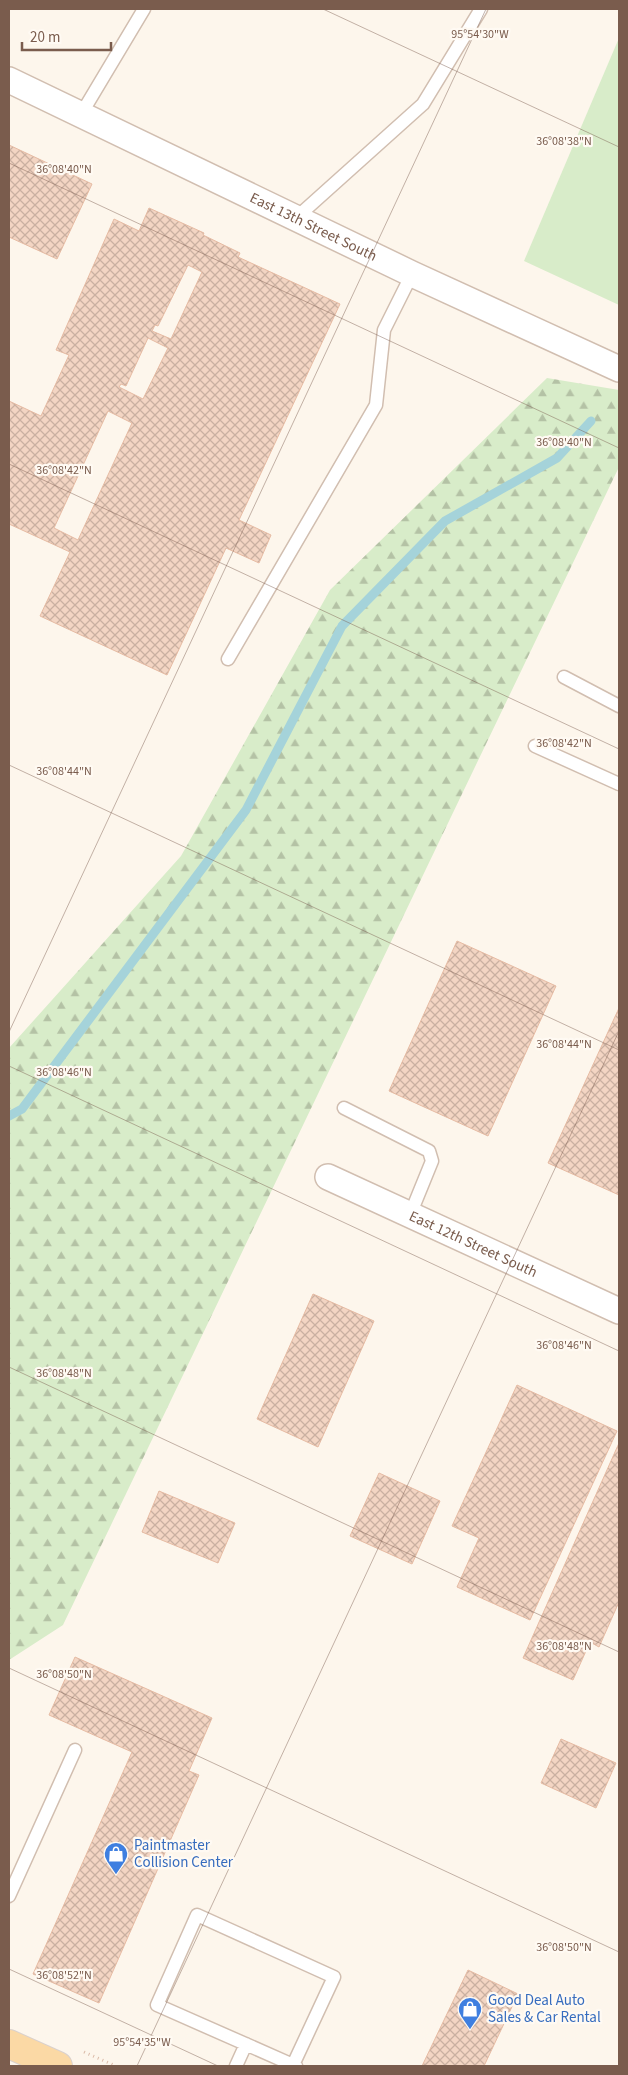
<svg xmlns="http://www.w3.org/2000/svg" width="628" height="2075" font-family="'Source Sans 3',sans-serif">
	<defs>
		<pattern id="forest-firs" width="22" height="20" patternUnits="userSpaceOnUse" patternTransform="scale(1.25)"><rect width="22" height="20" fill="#d8ecc9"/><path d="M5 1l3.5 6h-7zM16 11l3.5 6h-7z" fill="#b4c2a5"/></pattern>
		<pattern id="building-cross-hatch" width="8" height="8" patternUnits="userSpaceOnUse" patternTransform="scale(1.25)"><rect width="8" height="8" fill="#f3d5c3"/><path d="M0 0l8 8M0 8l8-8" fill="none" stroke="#cab0a1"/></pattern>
	</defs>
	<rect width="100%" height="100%" fill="#fdf6ec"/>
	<path fill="#d8ecc9" d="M619 38V305L524 261Z"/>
	<path fill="url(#forest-firs)" d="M547 378 619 390V467L63 1625 9 1660V1048L181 856 330 590Z"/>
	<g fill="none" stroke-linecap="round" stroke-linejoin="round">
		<path stroke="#a5d3da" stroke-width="9" d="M9 1116 22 1109 246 810 342 626 445 521 557 458 591 421"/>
	</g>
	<path fill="url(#building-cross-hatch)" stroke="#e6bba3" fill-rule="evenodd" d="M9 145 92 184 57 259 9 237Z
		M149 208 204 233 203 235 240 253 238 257 340 304 239 520 271 535 259 563 226 548 167 675 40 616 70 552 9 524V401L41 416 69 355 56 350 114 219 139 231ZM188 265 202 272 171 339 152 331 155 325 158 326ZM148 338 168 348 143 399 119 387 121 384 126 386ZM108 411 132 423 78 540 54 528Z
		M457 941 556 986 488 1136 389 1091Z
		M619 1008V1195L548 1163Z
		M313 1294 374 1321 318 1447 257 1419Z
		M517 1385 617 1431 530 1620 457 1587 479 1538 452 1526Z
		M619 1443V1602L599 1647 590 1642 573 1680 523 1658Z
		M379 1473 440 1501 412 1564 350 1536Z
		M159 1491 235 1523 218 1563 142 1532Z
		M75 1657 212 1718 189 1771 199 1775 99 2003 33 1974 132 1752 49 1715Z
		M561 1739 616 1763 596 1808 541 1783Z
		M468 1970 518 1994 484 2066H422Z"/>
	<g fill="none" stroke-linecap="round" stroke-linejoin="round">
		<g stroke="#d1beb0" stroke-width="15">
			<path id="service" d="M80 116 144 9
				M296 218 423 104 481 9
				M228 659 376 405 384 330 412 274
				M564 677 619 706
				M535 746 619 784
				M344 1108 429 1151 432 1161 410 1215
				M9 1896 75 1750
				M293 2065 334 1977 197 1915 157 2005 293 2065 296 2066
				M236 2066 246 2044"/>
		</g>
		<g stroke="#d1beb0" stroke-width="28">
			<g id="minor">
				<path id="s1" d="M9 80 412 274 619 369"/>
				<path id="s2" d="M328 1177 619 1311"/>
			</g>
		</g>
		<g stroke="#dad1cd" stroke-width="30">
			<path id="primary" d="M9 2044 58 2066"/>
		</g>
		<path stroke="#d9b8a5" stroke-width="3" stroke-dasharray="1 4" stroke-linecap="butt" d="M84 2052 116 2066"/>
		<use href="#service" stroke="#fff" stroke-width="12"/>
		<use href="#minor" stroke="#fff" stroke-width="25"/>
		<use href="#primary" stroke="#fbd9a5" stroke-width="28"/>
	</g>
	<path fill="none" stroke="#7a5c4d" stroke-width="1" stroke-opacity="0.45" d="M323 9 619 147M9 163 619 448M9 464 619 749M9 765 619 1050M9 1032 486 9M9 1066 619 1351M9 1367 619 1652M9 1668 619 1952M9 1969 218 2066M137 2066 619 1031"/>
	<defs>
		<g id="shop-pin" transform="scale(1.25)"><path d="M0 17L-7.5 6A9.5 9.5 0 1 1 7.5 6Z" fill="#3f7fe0" stroke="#fffaf3"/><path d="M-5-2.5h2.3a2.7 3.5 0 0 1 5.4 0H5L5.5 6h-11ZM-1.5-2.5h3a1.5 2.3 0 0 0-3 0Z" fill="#fff"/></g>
	</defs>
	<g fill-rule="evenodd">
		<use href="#shop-pin" x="116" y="1854"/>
		<use href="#shop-pin" x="470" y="2009"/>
	</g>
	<g text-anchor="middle" stroke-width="4.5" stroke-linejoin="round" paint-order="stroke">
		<g font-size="15" fill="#7a5c4d" stroke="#fffaf3">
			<text dy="5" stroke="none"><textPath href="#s1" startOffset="338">East 13th Street South</textPath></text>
			<text dy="5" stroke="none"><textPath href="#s2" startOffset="160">East 12th Street South</textPath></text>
		</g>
		<g font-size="15" fill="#366cbe" stroke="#fffaf3" text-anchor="start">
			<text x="134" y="1850">Paintmaster<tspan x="134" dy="17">Collision Center</tspan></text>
			<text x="488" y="2005">Good Deal Auto<tspan x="488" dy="17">Sales &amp; Car Rental</tspan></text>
		</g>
	</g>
	<g font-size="12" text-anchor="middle" fill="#7a5c4d" stroke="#fffaf3" stroke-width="4.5" stroke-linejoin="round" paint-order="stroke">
		<text x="480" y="38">95°54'30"W</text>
		<text x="564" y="145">36°08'38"N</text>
		<text x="64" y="173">36°08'40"N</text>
		<text x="564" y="446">36°08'40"N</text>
		<text x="64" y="474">36°08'42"N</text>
		<text x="564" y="747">36°08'42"N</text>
		<text x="64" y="775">36°08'44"N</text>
		<text x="564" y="1048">36°08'44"N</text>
		<text x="64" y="1076">36°08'46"N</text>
		<text x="564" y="1349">36°08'46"N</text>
		<text x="64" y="1377">36°08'48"N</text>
		<text x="564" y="1650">36°08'48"N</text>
		<text x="64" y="1678">36°08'50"N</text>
		<text x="564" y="1951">36°08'50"N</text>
		<text x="64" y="1979">36°08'52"N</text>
		<text x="142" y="2046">95°54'35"W</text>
	</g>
	<rect width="628" height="2075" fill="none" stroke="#7a5c4d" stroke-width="20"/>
	<path d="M22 42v8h89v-8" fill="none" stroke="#7a5c4d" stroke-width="2.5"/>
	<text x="30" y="42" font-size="15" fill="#7a5c4d" stroke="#fffaf3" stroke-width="4" paint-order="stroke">20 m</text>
</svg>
